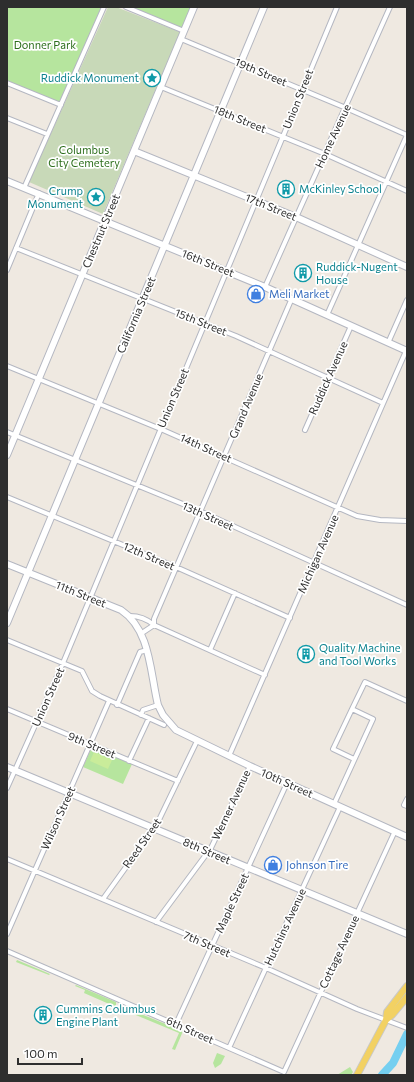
<svg xmlns="http://www.w3.org/2000/svg" width="414" height="1082" font-family="Commissioner,sans-serif">
	<rect width="100%" height="100%" fill="#efe9e1"/>
	<path fill="#b6e59e" d="M7 7H104L61 105 7 81Z
		M126 7H194L184 31Z
		M92 747 132 764 123 784 83 767Z
		M17 960 50 974 49 975 16 962Z
		M76 985 116 1002V1007L84 993 85 990 75 986Z
		M131 1010 183 1031 175 1050 172 1049 179 1033 131 1013 129 1011Z
		M217 1053 225 1056 221 1064 215 1068 213 1063Z
		M350 1067 353 1072 351 1075H337Z"/>
	<path fill="#c8d9b8" d="M108 7H116L180 32 103 214 29 182Z"/>
	<path fill="#c9ec9a" d="M94 752 112 760 108 769 90 761Z"/>
	<g fill="none" stroke-linecap="round" stroke-linejoin="round">
		<path stroke="#75cff0" stroke-width="8" d="M382 1075 393 1063 407 1034"/>
		<g stroke="#b4b7c1" stroke-width="6">
			<path id="street" d="M126 7 184 31
				M181 39 346 108 407 135
				M7 83 61 105
				M161 87 325 154 407 191
				M7 118 47 134
				M24 188 104 7
				M16 248 236 336 383 403
				M7 270 39 193
				M265 287 390 7
				M327 315 407 135
				M388 343 407 300
				M7 366 163 430 357 516 380 520 407 521
				M305 430 351 326
				M7 432 200 511 407 605
				M7 497 176 567 290 618
				M130 616C139 616 147 619 154 625
				M154 625V619L292 298
				M142 633 154 625 265 675
				M7 640 82 671 92 691 100 696 164 725
				M210 650 235 593
				M117 705 140 652 147 650
				M7 709 178 781
				M352 709 365 682 407 701
				M141 715 143 710 158 705
				M229 756 406 351
				M129 761 149 718
				M7 788 63 663 337 7
				M407 799 404 805 407 806
				M334 804 373 719 352 709 333 749 354 759
				M7 859 266 968 357 1009 407 1028
				M103 899 157 824 197 741
				M156 922 211 848 250 766
				M7 934 109 701
				M7 951 284 1072 395 831
				M176 1024 287 783
				M229 1048 340 807"/>
		</g>
		<g stroke="#b4b7c1" stroke-width="8">
			<path id="secondary" d="M134 151 296 217 407 267
				M7 181 265 287 407 351
				M7 455 194 7
				M7 564 121 610C151 630 150 673 158 705L163 715 176 730 250 766 407 837
				M7 623 264 7
				M7 767 407 934"/>
		</g>
		<g stroke="#c9c9c9" stroke-width="8">
			<path id="primary" d="M386 1020 392 1015 407 997
				M357 1075 386 1020 387 1012 407 986"/>
		</g>
		<use href="#street" stroke="#fff" stroke-width="4"/>
		<use href="#secondary" stroke="#fff" stroke-width="6"/>
		<use href="#primary" stroke="#f2d163" stroke-width="6"/>
	</g>
	<defs>
		<g id="sight-ring" transform="scale(0.9)"><circle r="9.5" fill="#fff" stroke="#0f9aa8" stroke-width="1.5"/><path d="M0-6L1.8-2.2L6-1.7L2.9 1.2L3.7 5.4L0 3.3L-3.7 5.4L-2.9 1.2L-6-1.7L-1.8-2.2Z" fill="#0f9aa8"/></g>
		<g id="building-ring" transform="scale(0.9)"><circle r="9.5" fill="#fff" stroke="#0f9aa8" stroke-width="1.5"/><path d="M-4-6H4V6H1V3H-1V6H-4ZM-2.5-4.3h1.7v1.8h-1.7ZM.8-4.3h1.7v1.8H.8ZM-2.5-1h1.7V.8h-1.7ZM.8-1h1.7V.8H.8Z" fill="#0f9aa8"/></g>
		<g id="shop-ring" transform="scale(0.9)"><circle r="9.5" fill="#fff" stroke="#3f7fe0" stroke-width="1.5"/><path d="M-5-2.5h2.3a2.7 3.5 0 0 1 5.4 0H5L5.5 6h-11ZM-1.5-2.5h3a1.5 2.3 0 0 0-3 0Z" fill="#3f7fe0"/></g>
	</defs>
	<g fill-rule="evenodd">
		<use href="#sight-ring" x="152" y="78"/>
		<use href="#building-ring" x="286" y="189"/>
		<use href="#sight-ring" x="96" y="197"/>
		<use href="#building-ring" x="303" y="273"/>
		<use href="#shop-ring" x="256" y="294"/>
		<use href="#building-ring" x="306" y="654"/>
		<use href="#shop-ring" x="273" y="865"/>
		<use href="#building-ring" x="43" y="1015"/>
	</g>
	<g text-anchor="middle" stroke-width="3.5" stroke-linejoin="round" paint-order="stroke">
		<g font-size="11" fill="#2c6e1b" stroke="#fff">
			<text x="45" y="49">Donner Park</text>
			<text x="84" y="154">Columbus<tspan x="84" dy="13">City Cemetery</tspan></text>
		</g>
		<g font-size="11" fill="#2e2e2e" stroke="#fff">
			<text transform="translate(261 72) rotate(23)" y="4">19th Street</text>
			<text transform="translate(298 99) rotate(-68)" y="4">Union Street</text>
			<text transform="translate(240 119) rotate(22)" y="4">18th Street</text>
			<text transform="translate(333 136) rotate(-65)" y="4">Home Avenue</text>
			<text transform="translate(271 207) rotate(22)" y="4">17th Street</text>
			<text transform="translate(101 231) rotate(-67)" y="4">Chestnut Street</text>
			<text transform="translate(208 263) rotate(22)" y="4">16th Street</text>
			<text transform="translate(136 315) rotate(-67)" y="4">California Street</text>
			<text transform="translate(201 322) rotate(22)" y="4">15th Street</text>
			<text transform="translate(328 378) rotate(-66)" y="4">Ruddick Avenue</text>
			<text transform="translate(173 398) rotate(-67)" y="4">Union Street</text>
			<text transform="translate(246 406) rotate(-67)" y="4">Grand Avenue</text>
			<text transform="translate(206 448) rotate(24)" y="4">14th Street</text>
			<text transform="translate(208 516) rotate(24)" y="4">13th Street</text>
			<text transform="translate(318 554) rotate(-66)" y="4">Michigan Avenue</text>
			<text transform="translate(149 556) rotate(23)" y="4">12th Street</text>
			<text transform="translate(81 594) rotate(22)" y="4">11th Street</text>
			<text transform="translate(48 697) rotate(-66)" y="4">Union Street</text>
			<text transform="translate(92 745) rotate(23)" y="4">9th Street</text>
			<text transform="translate(287 783) rotate(24)" y="4">10th Street</text>
			<text transform="translate(231 805) rotate(-65)" y="4">Werner Avenue</text>
			<text transform="translate(58 818) rotate(-66)" y="4">Wilson Street</text>
			<text transform="translate(142 843) rotate(-55)" y="4">Reed Street</text>
			<text transform="translate(207 851) rotate(23)" y="4">8th Street</text>
			<text transform="translate(232 903) rotate(-65)" y="4">Maple Street</text>
			<text transform="translate(285 927) rotate(-65)" y="4">Hutchins Avenue</text>
			<text transform="translate(207 944) rotate(23)" y="4">7th Street</text>
			<text transform="translate(339 952) rotate(-65)" y="4">Cottage Avenue</text>
			<text transform="translate(190 1030) rotate(24)" y="4">6th Street</text>
		</g>
		<g font-size="11" fill="#0d838f" stroke="#fff" text-anchor="start">
			<text x="139" y="82" text-anchor="end">Ruddick Monument</text>
			<text x="299" y="193">McKinley School</text>
			<text x="83" y="195" text-anchor="end">Crump<tspan x="83" dy="13">Monument</tspan></text>
			<text x="316" y="271">Ruddick-Nugent<tspan x="316" dy="13">House</tspan></text>
			<text x="319" y="652">Quality Machine<tspan x="319" dy="13">and Tool Works</tspan></text>
			<text x="56" y="1013">Cummins Columbus<tspan x="56" dy="13">Engine Plant</tspan></text>
		</g>
		<g font-size="11" fill="#366cbe" stroke="#fff" text-anchor="start">
			<text x="269" y="298">Meli Market</text>
			<text x="286" y="869">Johnson Tire</text>
		</g>
	</g>
	<rect width="414" height="1082" fill="none" stroke="#2e2e2e" stroke-width="16"/>
	<path d="M18 1058v6h64v-6" fill="none" stroke="#2e2e2e" stroke-width="2"/>
	<text x="24" y="1058" font-size="12" fill="#2e2e2e" stroke="#ffffff" stroke-width="3" paint-order="stroke">100 m</text>
</svg>
